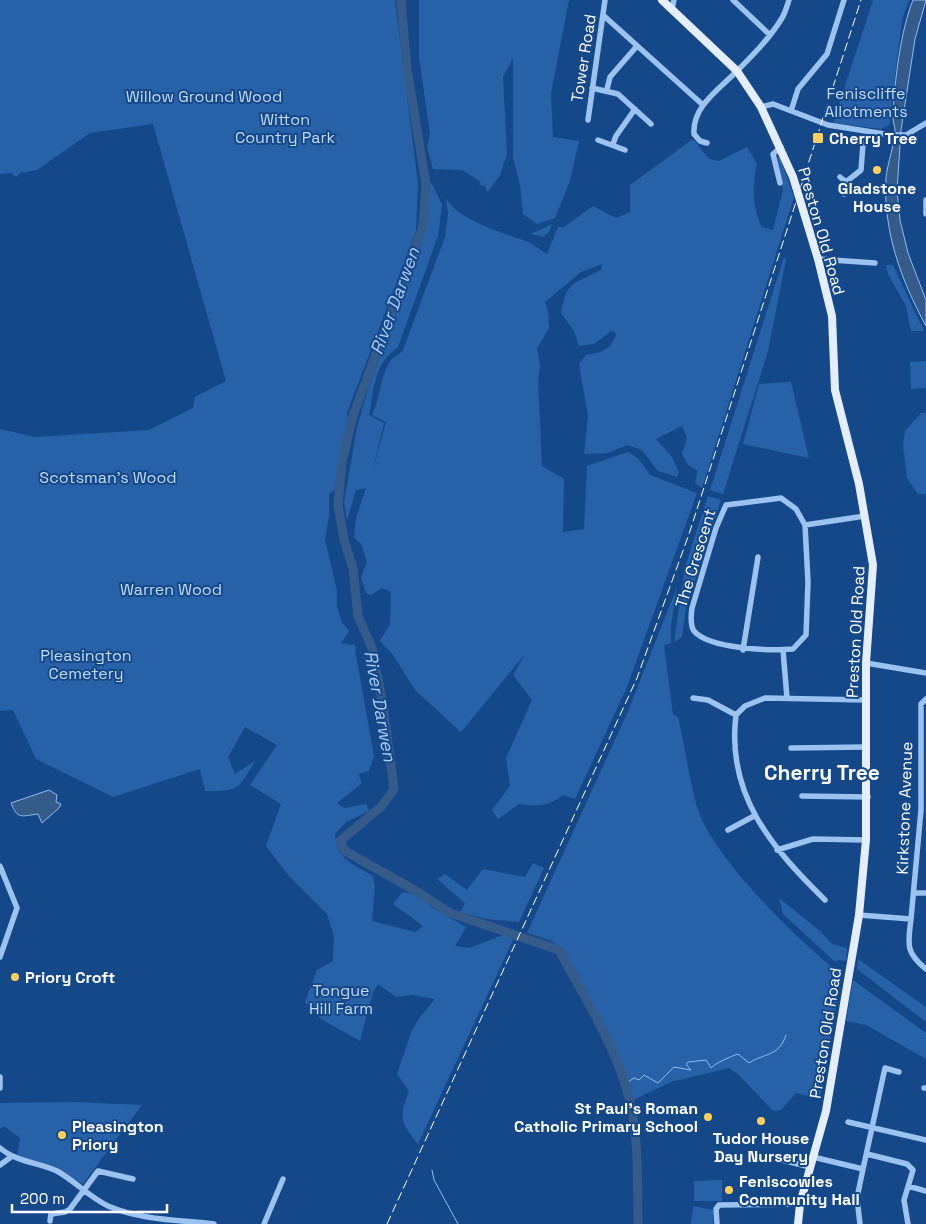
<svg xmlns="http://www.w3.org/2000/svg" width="926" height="1224" font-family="'Space Grotesk',sans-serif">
	<rect width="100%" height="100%" fill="#154889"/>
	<path fill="#2762a8" d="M0 0H395L418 184 416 231 347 413 348 423 335 490 329 494V516L325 539 337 591V607L342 622 349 631 341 643 350 645 354 644 356 647 355 650 374 756 369 771 358 774 362 783 337 803 344 808 366 804 369 811 346 822 335 834C336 859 353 864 373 876L375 888 372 921 415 932 423 926 393 904 403 892 419 895 433 908 466 927 455 946 469 948 506 934 513 940 418 1144C400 1123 399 1117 409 1091L397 1074 412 1030 420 1017 435 999 412 995 396 997 378 984 373 992 360 1041 321 1019 305 1002 317 970 333 961 334 936 327 914 289 876 266 846 281 804 250 785 277 745 245 727 228 757 235 774 255 761C238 790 239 791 205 791L200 769 113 797 36 759 13 710 0 711V429L35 437 149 430 193 408 195 397 226 381 153 124 90 133 37 170 20 173 16 177 11 173 0 174Z
		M419 0H569L551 93 553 137 579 141 570 181 555 218 537 224 523 214 520 185 513 157V58L503 77 507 154 500 175 487 193 485 186 479 185 481 182 462 170 433 169 427 147 430 134 419 57Z
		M873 0H909L902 20 889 125 881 129 833 123Z
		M693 139 709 159 719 161 747 147 757 164C752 184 752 209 762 227L773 230 783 190 777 157H780L794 197 702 488 695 483 698 471 688 465 682 454 687 438 682 426 656 439 672 457 679 473 677 477 658 471 642 450 627 445 608 453 584 454 588 416 579 364 586 355C601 353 613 349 616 333L611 331 594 344 579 346 574 331 561 313C567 280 573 285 601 270L602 264 581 272 545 302 548 311 549 328 537 349 540 366 538 381 542 466 564 479 563 532 584 529 587 466 628 452 638 458 650 475 697 493 627 687 575 799 563 795C549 806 537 807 519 804L498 819 492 810 510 786 506 758 532 700 513 675 525 654 461 732 415 690 393 655 380 641 390 624 391 592 382 588 371 595 366 593 361 577 367 562 361 544 354 537 356 518 366 488 356 490 347 520 344 503 357 427 369 386 421 245 428 220 429 183 432 184 442 205 438 236 398 347C373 366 375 386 369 415L384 423 372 473 386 422 372 415C380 398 380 379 389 363 392 356 399 356 403 350L445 237 448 214 446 198C456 218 499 232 520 239 529 241 539 249 547 254L558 227H564L593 206 616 218 630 212V185Z
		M552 224 549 232 543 237 531 234Z
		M784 257 786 260 768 351 723 494 710 490Z
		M886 265H893L924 331H911L906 306 888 274Z
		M926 361V388L911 389 910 362Z
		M791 382 809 458 743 444 759 384Z
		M921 413H926V494H918L907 478 903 445 905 431Z
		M708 496 721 500 686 608 682 637 674 642 685 567Z
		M677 587 671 625V643L664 645 673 715 678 717C685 747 689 778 697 807 712 857 800 943 842 975L820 1099 796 1093 781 1110 773 1111 739 1075 729 1068 671 1082 633 1100 612 1043 565 951 552 941 527 933 629 709Z
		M533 863 544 868 519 922 487 919 460 912 465 903 437 879 445 874 467 890 483 869 525 877Z
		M779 898 820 931 832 944 847 948 846 961 839 960 835 962 783 914Z
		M858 959 926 1007V1022L857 969Z
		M853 980 926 1033V1059L866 1025 846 1021Z
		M72 1102 142 1105 83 1184 45 1164 17 1156 20 1138 4 1126 0 1129V1103Z
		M722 1180V1201H694V1181Z
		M693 1206 713 1210V1224H691Z"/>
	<path fill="#355b8b" stroke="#8ebdf2" d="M913 0H926L915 39 901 130 897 191 900 220 908 253 926 300V326C901 280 883 231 886 178 887 164 896 140 895 130 895 125 892 121 893 115 894 84 901 29 913 0Z
		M49 790 57 795 56 802 61 804 59 808 42 823 38 814C21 816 18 820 11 803Z"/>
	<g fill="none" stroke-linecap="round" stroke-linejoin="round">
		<path stroke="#8ebdf2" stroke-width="1" d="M625 1084 634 1078 639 1080 644 1075 658 1083 674 1067 691 1070 686 1064 688 1062 706 1060 711 1068C715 1063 732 1056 738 1054L749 1063C764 1053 779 1057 786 1035
			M432 1170 434 1180 458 1224"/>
		<path stroke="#355b8b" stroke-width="9" d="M401 0 407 69 426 184 423 226 353 416 342 462 338 505 344 540 353 568 358 616 372 648 383 705 394 789 382 806 340 841 345 851 418 892 450 913 559 950C582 993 610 1037 625 1084 640 1129 637 1177 638 1224"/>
		<path stroke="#9cc2ef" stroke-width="5.5" d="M733 0 770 35
			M672 9 674 0
			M603 15 703 105
			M592 88 618 94 651 124
			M607 89 610 77 637 46
			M761 107 773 104 828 125 891 135H906L926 123
			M791 111 798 89 827 54 844 0
			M588 120 605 0
			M598 140 625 150
			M707 143 700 141 694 134C692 107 719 89 736 72 752 56 770 38 782 18 785 13 787 6 789 0
			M613 144 616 136 635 109
			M840 177 846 182 861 170 864 131
			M780 183 773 154 781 147
			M844 194 846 182
			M926 200V214
			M818 259 875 263
			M781 498 796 509 805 525 808 582 806 635 793 649C771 651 709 649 694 631 690 625 691 615 692 608L716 528 726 505Z
			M805 525 865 516
			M743 650 758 557
			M783 650 787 698
			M866 663 926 673
			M693 698 708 700 736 715
			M791 748 866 747
			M802 796 868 797
			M728 830 754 816
			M777 850 813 839 866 840
			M0 866 17 908 0 957
			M914 893H926
			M825 900C772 848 726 795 736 715L745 706 765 698 866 700
			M859 915 911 919C908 944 905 952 926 969
			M911 919 921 810V704L926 699
			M0 1077V1088
			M924 1088H926
			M848 1122 926 1140
			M0 1148C16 1162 38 1162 57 1171 75 1181 89 1197 108 1206 140 1220 180 1220 214 1224
			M867 1154 907 1164 913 1170 904 1200 908 1224
			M813 1157 863 1169 857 1198 860 1224
			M782 1160 810 1167
			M0 1165 11 1157
			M863 1169 885 1068 899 1072
			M908 1186 926 1191
			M50 1221 51 1214 65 1212 70 1209 98 1171 133 1179
			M264 1224 283 1179
			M717 1224 716 1209 719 1205 800 1204"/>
		<path stroke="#e4eeff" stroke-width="8" d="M662 0 737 71 761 107 793 177 818 259 832 316 835 390 859 484 873 565 866 663V840L859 915 826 1111 800 1204 798 1224"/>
		<path stroke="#fff" stroke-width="1" stroke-dasharray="9 4" stroke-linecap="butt" d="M387 1224 637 678 689 534 861 0"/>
	</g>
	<g fill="#ffcf5a" stroke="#154889" stroke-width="2">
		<rect x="812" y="132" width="12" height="12" rx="2.5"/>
		<circle cx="877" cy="170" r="5"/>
		<circle cx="15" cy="977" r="5"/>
		<circle cx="708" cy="1117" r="5"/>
		<circle cx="761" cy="1121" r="5"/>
		<circle cx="62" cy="1135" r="5"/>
		<circle cx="729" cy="1190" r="5"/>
	</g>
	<g text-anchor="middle" stroke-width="4" stroke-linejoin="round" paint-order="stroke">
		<g font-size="16" fill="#fff" stroke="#154889">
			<text transform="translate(583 58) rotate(-81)" y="6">Tower Road</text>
			<text transform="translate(822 231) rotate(74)" y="6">Preston Old Road</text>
			<text transform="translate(695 558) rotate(-73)" y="6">The Crescent</text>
			<text transform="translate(855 632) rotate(-87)" y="6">Preston Old Road</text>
			<text transform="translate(904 808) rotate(-88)" y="6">Kirkstone Avenue</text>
			<text transform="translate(825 1033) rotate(-81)" y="6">Preston Old Road</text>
		</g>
		<g font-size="16" fill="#c2dcfb" stroke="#154889">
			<text x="866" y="99">Feniscliffe<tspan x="866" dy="18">Allotments</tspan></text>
			<text x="204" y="102">Willow Ground Wood</text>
			<text x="285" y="125">Witton<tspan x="285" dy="18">Country Park</tspan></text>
			<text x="108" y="483">Scotsman's Wood</text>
			<text x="171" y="595">Warren Wood</text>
			<text x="86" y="661">Pleasington<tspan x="86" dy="18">Cemetery</tspan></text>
			<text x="341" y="996">Tongue<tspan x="341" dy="18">Hill Farm</tspan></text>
		</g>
		<g font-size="16" font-weight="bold" fill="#fff" stroke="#154889" text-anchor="start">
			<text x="829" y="144">Cherry Tree</text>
			<text x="877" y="194" text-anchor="middle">Gladstone<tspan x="877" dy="18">House</tspan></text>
			<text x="25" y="983">Priory Croft</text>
			<text x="698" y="1114" text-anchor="end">St Paul's Roman<tspan x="698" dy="18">Catholic Primary School</tspan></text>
			<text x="72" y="1132">Pleasington<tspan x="72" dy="18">Priory</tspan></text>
			<text x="761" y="1144" text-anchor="middle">Tudor House<tspan x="761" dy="18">Day Nursery</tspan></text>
			<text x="739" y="1187">Feniscowles<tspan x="739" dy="18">Community Hall</tspan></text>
		</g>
		<g font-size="18" font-style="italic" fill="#a8ccf6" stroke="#154889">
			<text transform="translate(395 301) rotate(-70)" y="6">River Darwen</text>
			<text transform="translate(380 706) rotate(80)" y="6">River Darwen</text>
		</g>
		<g font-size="21" font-weight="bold" fill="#fff" stroke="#154889">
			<text x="822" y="780">Cherry Tree</text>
		</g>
	</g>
	<path d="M12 1204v8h155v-8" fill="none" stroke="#ffffff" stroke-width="2.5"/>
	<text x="20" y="1204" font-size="15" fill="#ffffff" stroke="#154889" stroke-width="4" paint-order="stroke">200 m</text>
</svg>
